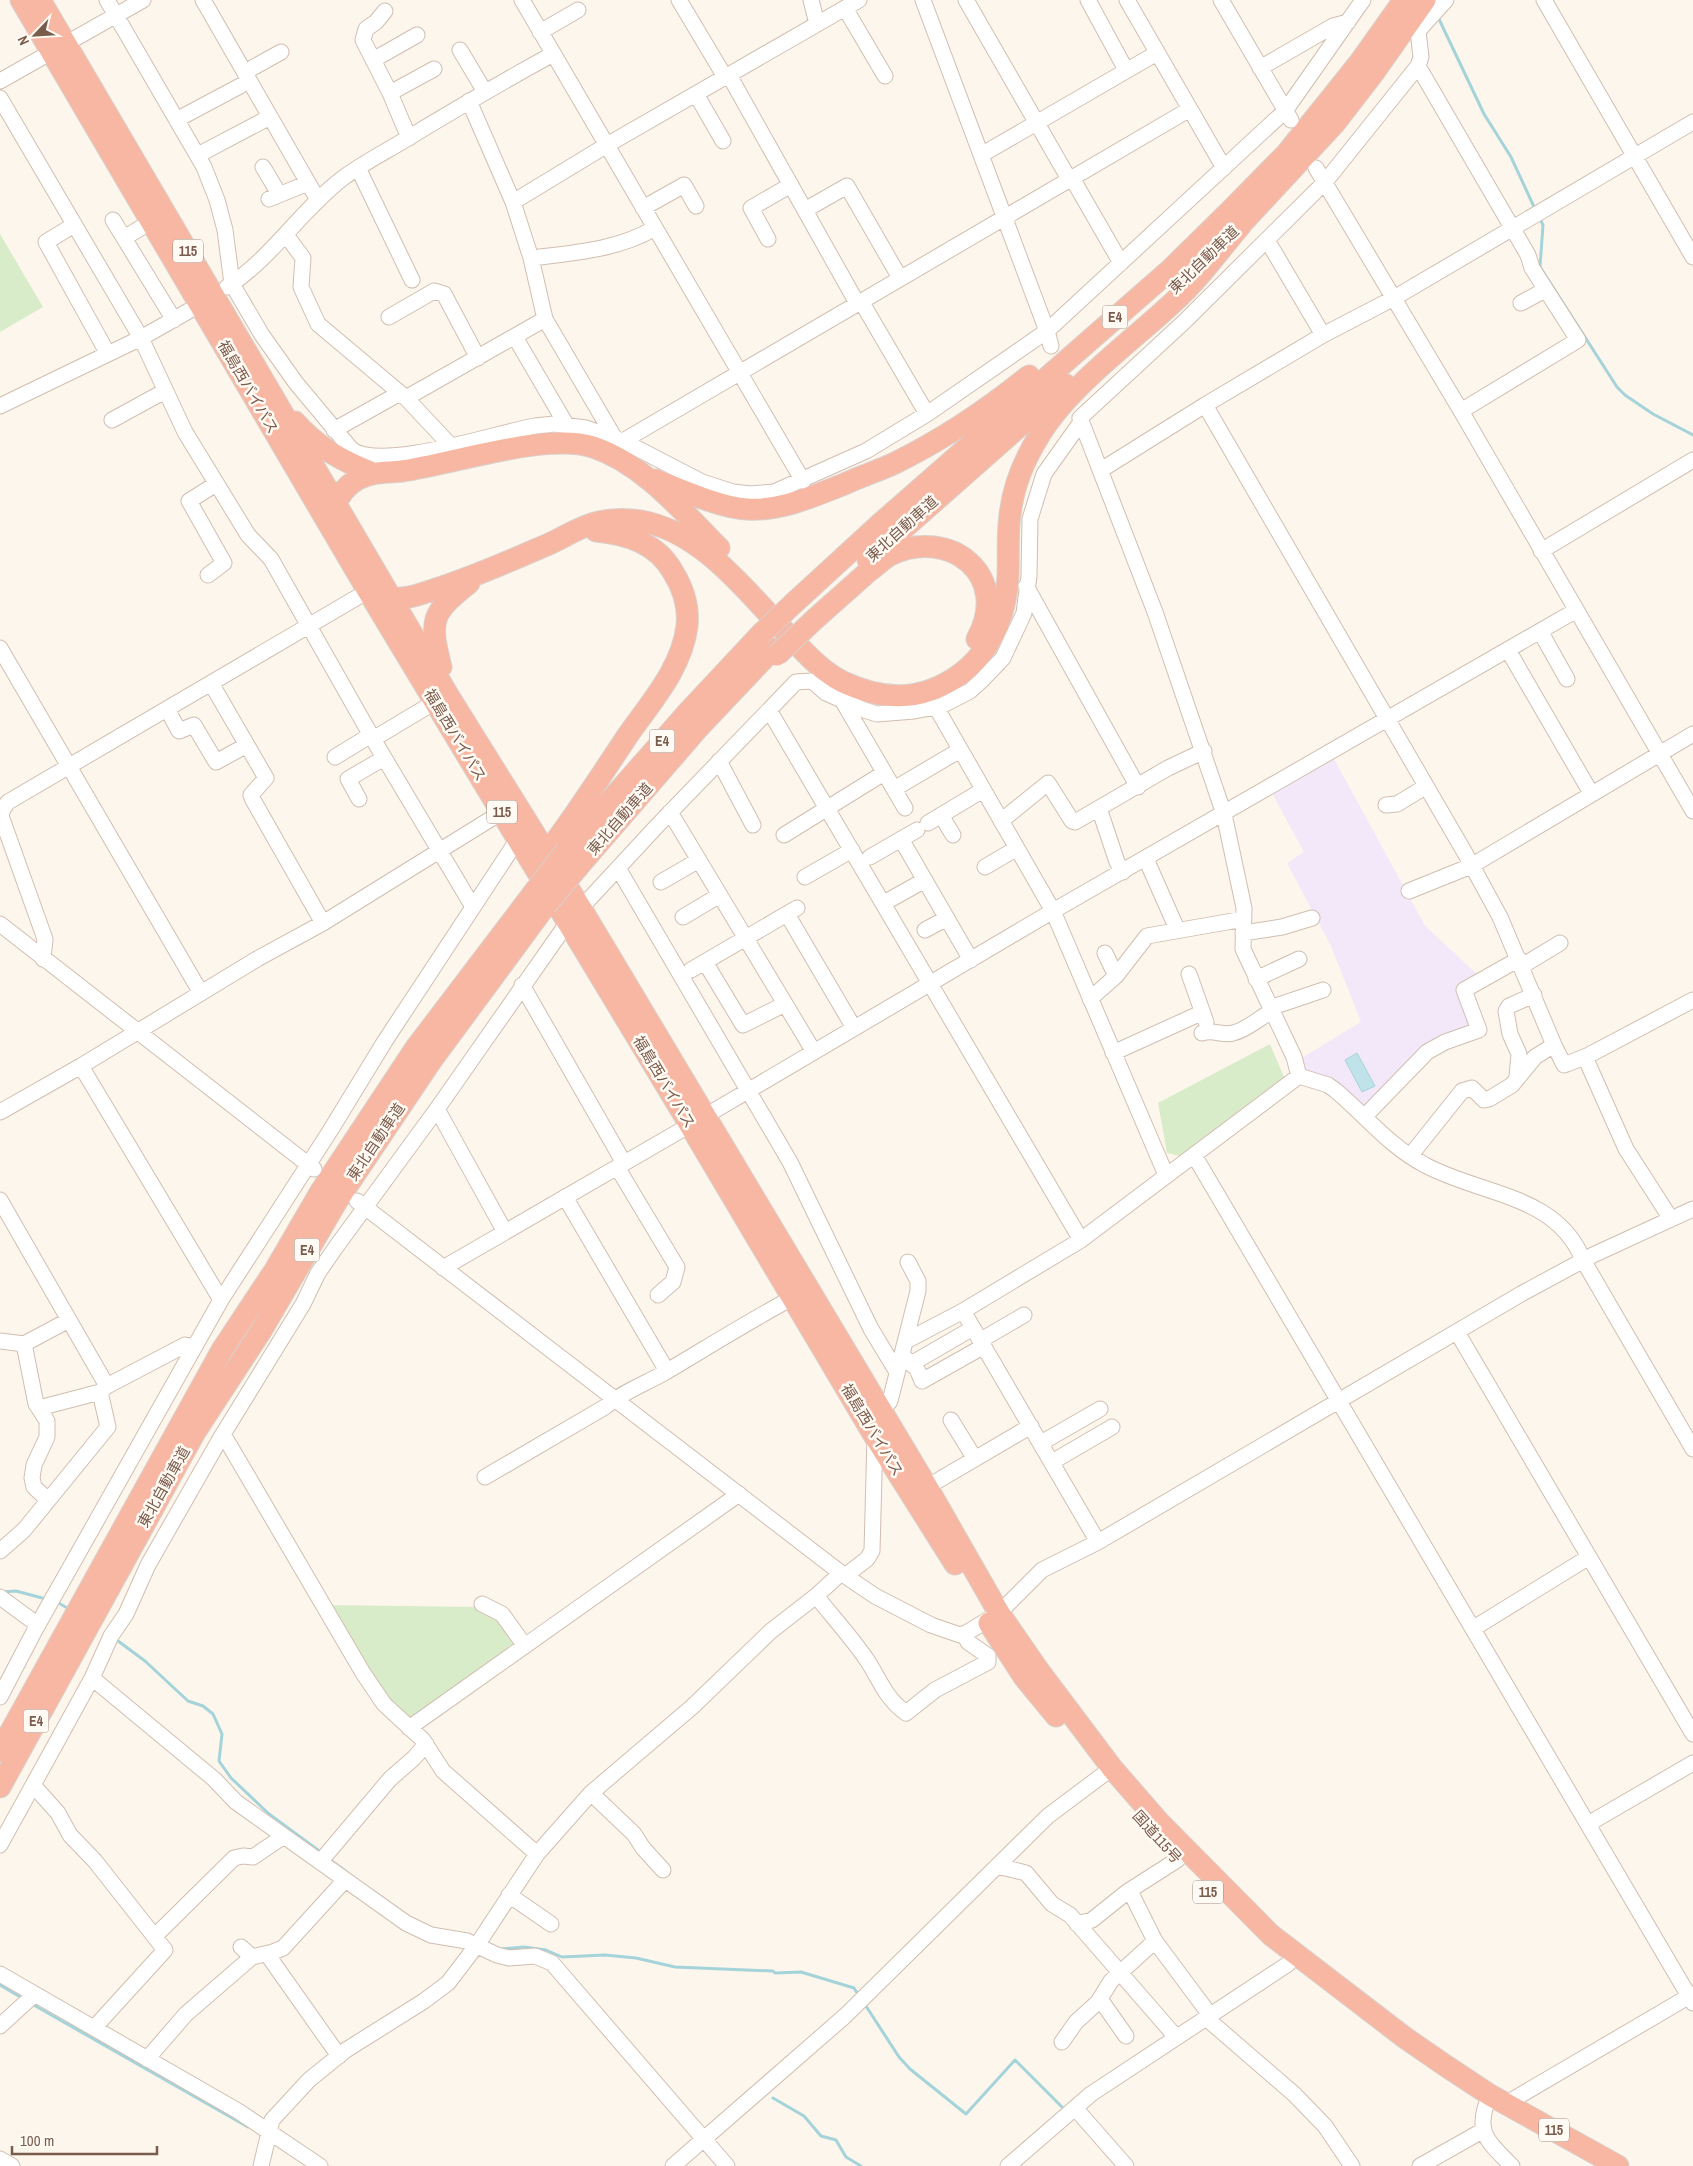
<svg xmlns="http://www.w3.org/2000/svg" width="1693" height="2166" font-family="'Archivo Narrow','Noto Sans JP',sans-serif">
	<rect width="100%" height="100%" fill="#fdf6ec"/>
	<path fill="#f3e8fa" d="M1333 757 1425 926 1479 976 1460 988 1474 1028 1422 1050 1365 1108 1302 1073 1300 1059 1361 1022 1331 946 1287 863 1304 852 1272 793Z"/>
	<path fill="#d8ecc9" d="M0 234 43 307 0 332Z
		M1270 1044 1284 1077 1180 1156 1167 1153 1158 1103Z
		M326 1605 478 1607 497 1616 520 1646 411 1724 389 1704Z"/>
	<path fill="#bfe3e8" stroke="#a5d3da" d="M1357 1053 1375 1086 1362 1092 1345 1060Z"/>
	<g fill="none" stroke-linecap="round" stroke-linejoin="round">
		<path stroke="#a5d3da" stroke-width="3" d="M1438 17 1484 114 1511 157 1535 209
			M1539 217 1543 225 1540 267 1617 387 1625 395 1653 414 1693 435
			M1 1592 16 1591 46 1599
			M55 1601 69 1609
			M114 1638 145 1661 188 1701 203 1706 213 1714 222 1734 219 1761 231 1778 269 1814 322 1853
			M329 1859 348 1873
			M501 1949 524 1947 546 1950 562 1957 605 1955 636 1958 675 1967 773 1971 775 1973 801 1972 854 1988 859 1996
			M0 1985 22 1998
			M864 2003 899 2057 910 2069 966 2114 1015 2060 1066 2111
			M32 2004 248 2127
			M773 2098 804 2116 821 2136 836 2140 846 2157 861 2166"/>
		<g stroke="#d1beb0" stroke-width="17">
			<path id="minor" d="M107 0 204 167 217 200 225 230 232 284 262 335 296 383 352 450C385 471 495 433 535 426L554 424 586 428 623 441 702 482 733 492 751 494 774 492 866 451 927 414 1047 331 1285 111 1363 0
				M203 0 318 200
				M522 0 803 481
				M679 0 725 77
				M811 0 817 24
				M923 0 1047 331 1051 346
				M966 0 1069 179
				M1088 0 1126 70
				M1127 0 1224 168
				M1221 0 1291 120
				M1544 0 1693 257
				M845 8 885 76
				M385 11 376 22 366 29 363 40 390 93 409 138
				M540 32 578 10
				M460 50 485 92
				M373 60 417 35
				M1418 66 1528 255 1532 268 1578 340 1461 411
				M1260 68 1333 26 1348 22
				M245 72 281 52
				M729 75 857 303
				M0 81 143 0
				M390 93 434 69
				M696 94 723 141
				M0 98 141 338 185 432 248 535 271 559 373 739 473 907
				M469 101 513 202 531 258 545 319 614 437
				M178 119 240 86
				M198 155 270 117
				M981 155 1157 53
				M263 167 279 194
				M358 168 412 280
				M1316 168 1461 411 1693 811
				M1072 178 1121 263
				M269 199 308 183
				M513 202 607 145 859 0
				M643 208 684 185 696 206
				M805 210 847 186 900 278
				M113 220 174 320
				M74 225 46 242 108 354
				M286 235 303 258 301 287 318 324 406 398 450 445
				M124 238 152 221
				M768 239 751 208 791 185
				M1267 240 1323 335
				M531 258C573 253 618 250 655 228
				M227 287C272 258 301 210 343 178 363 163 387 151 408 138 456 109 504 81 553 54
				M861 301 927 414
				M1521 303 1545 290
				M389 317 434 291 444 294 478 358
				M515 337 567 426
				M406 398 545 319
				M1205 405 1465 853 1500 917 1554 1045 1535 1057 1512 1085 1489 1099 1484 1100 1472 1088 1462 1091 1410 1156
				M0 406 141 338 208 300
				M112 420 165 391
				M334 430 400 393
				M623 441 1190 109
				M1101 470 1205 405 1323 335 1394 298 1693 122
				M1541 551 1693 460
				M208 575 224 563 189 501 216 484
				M1026 586 1138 787
				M1540 631 1567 679
				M0 648 201 993
				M1508 650 1591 793
				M211 683 266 778 251 795 253 800 323 923
				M842 700 905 808
				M936 707 1053 911 1166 1175
				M167 709 179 731 194 725 216 762 247 745
				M769 710 1081 1240
				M373 739 435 702
				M335 757 371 735
				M719 761 753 825
				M894 789 960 750
				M359 799 348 779 384 758
				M1386 805 1397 804 1425 787
				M1099 808 1117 862 1123 872
				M670 812 814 1052
				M0 813 45 939 43 959
				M941 815 953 835
				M1 816 3 809 8 802 368 591
				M1001 821 1048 783 1072 821 1075 822 1168 768 1204 751
				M928 823 983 790
				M784 835 884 773
				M901 839 971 960
				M870 857 917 830
				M1146 859 1177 929
				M985 867 1017 848
				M618 868 790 1162 871 1329 897 1372
				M805 877 852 850
				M661 882 699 860
				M1409 891 1471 866 1693 734
				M884 903 925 880
				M787 914 854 1028
				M683 917 720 895
				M0 924 314 1169
				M925 930 947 918
				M1243 933 1282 927 1312 918
				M1105 953 1116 976
				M705 962 743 1025 785 1004
				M1522 966 1560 943
				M691 970 797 908
				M1189 974 1206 1022
				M1256 979 1299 959
				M522 985 624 1163
				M1090 999 1116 976 1147 936 1244 919
				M1270 1008 1323 990
				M1202 1033C1213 1029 1223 1036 1233 1033 1247 1030 1259 1018 1272 1011
				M1554 1045 1564 1065 1567 1064 1589 1055 1693 1000
				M1113 1053 1201 1013
				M1585 1057 1626 1149 1671 1219
				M81 1066 221 1300
				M1299 1076 1294 1057 1243 949 1244 908 1224 814 1155 612 1080 418 1185 321 1325 182 1418 66 1421 57 1418 31 1446 0
				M1517 1077 1519 1054 1510 1034 1506 1011 1509 1006 1534 995
				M437 1109 505 1232
				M0 1112 81 1066 257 959 323 923 502 812
				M1365 1116 1427 1052 1445 1042 1479 1030 1464 990 1519 959
				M1194 1155 1693 2003
				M617 1167 677 1267 673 1282 658 1295
				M565 1197 667 1371
				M0 1200 107 1386
				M357 1201 841 1573 875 1596 931 1625 960 1635 968 1632 999 1613 1042 1570 1098 1542 1521 1294 1593 1255 1693 1209
				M443 1268 690 1125 1053 911 1575 611
				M963 1311 1098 1542
				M1457 1332 1693 1734
				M981 1340 1024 1315
				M0 1341 24 1344 69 1320
				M906 1341 963 1311 1081 1240 1299 1076 1328 1085 1335 1090C1365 1115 1390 1147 1425 1165 1480 1195 1557 1194 1583 1260L1693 1449
				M24 1344 36 1404 47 1421V1437L34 1465 32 1478 34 1487 48 1500
				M902 1355 917 1369 922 1381 984 1346
				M911 1364 973 1328
				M39 1408 100 1392
				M881 1412 890 1401 918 1291V1281L908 1262
				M951 1420 975 1459
				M223 1434 363 1673 384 1704 423 1740 443 1771 537 1854
				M1041 1443 1100 1409
				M1052 1462 1112 1427
				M485 1477 605 1407C622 1392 645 1384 664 1373 708 1347 749 1321 794 1297
				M927 1487 1031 1426
				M0 1551 24 1530 108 1427 100 1392 107 1386 185 1345 194 1347
				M845 1576 867 1559 872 1551 875 1437
				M816 1596C833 1617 852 1638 867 1660 880 1680 886 1699 906 1713L935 1690 988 1662V1656L968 1642 964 1634
				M0 1597 38 1625
				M482 1604 502 1614 525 1646
				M1474 1628 1589 1557
				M92 1678 214 1779 236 1802 406 1923 431 1935 467 1941 497 1955 509 1958 535 1956 552 1963 727 2166
				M0 1697 36 1628 221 1300 330 1131 385 1041 518 839
				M409 1728 739 1494
				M33 1785 58 1813 70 1835 95 1861 165 1950 94 2028
				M591 1793 634 1834 643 1848 663 1870
				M1588 1824 1693 1763
				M0 1845 92 1678 111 1636 126 1614 148 1565 220 1439 303 1304 318 1273 336 1247 437 1109 568 922 656 827 796 682 812 681 826 693 864 710 877 714 914 711 941 706 970 691 981 681 1003 658 1024 613 1029 576 1030 519 1044 474 1081 422
				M320 1862 390 1779 414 1758 426 1744
				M997 1866 1026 1873 1052 1904 1070 1915 1176 2037
				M1130 1891 1155 1941 1210 2015
				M509 1895 551 1924
				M1077 1924 1092 1920 1127 1892 1177 1860 1185 1851
				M155 1936 234 1858 243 1856 253 1857 284 1836
				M241 1947 252 1957 273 1952 283 1948 345 1880
				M267 1954 339 2056
				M0 1974 238 2111 320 2166
				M1100 1999 1126 2036
				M1206 2018 1294 2094 1325 2126 1352 2166
				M0 2026 35 1994
				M1062 2042 1076 2022 1098 2002 1111 1981 1155 1941
				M147 2059 186 2014 252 1957
				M1490 2095C1474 2131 1486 2140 1512 2166
				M1507 2103 1693 1994
				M1075 2108 1126 2166
				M0 2159 12 2166
				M261 2166 272 2120 309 2080 346 2050 424 2001 448 1983 477 1945 537 1854 591 1793 692 1707 771 1631 816 1596 841 1573
				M673 2166 845 2016 1048 1816 1112 1768
				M1008 2166 1091 2094 1288 1964
				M1420 2166 1482 2131"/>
		</g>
		<g stroke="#dad1cd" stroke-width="23">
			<path id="highway" d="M21 0 368 591 690 1125 875 1437 955 1564
				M40 0 448 695 582 910 927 1487 999 1613 1039 1671 1112 1768 1159 1822 1271 1935 1404 2037 1446 2066 1490 2095 1618 2166
				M1231 235 1335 123 1375 71 1425 0
				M295 422C317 447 342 461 373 473
				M656 480C681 490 722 508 747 509 781 511 811 497 842 485 859 477 878 471 895 463 942 440 988 409 1029 376
				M333 514C336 499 344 487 358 479 373 471 387 473 402 471 453 464 545 432 593 447 644 464 682 511 719 548
				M868 560 1066 385
				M383 596C401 602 418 595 436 589 474 577 512 560 549 544 565 537 582 525 599 522 612 519 628 519 641 521 704 532 750 596 792 639 807 655 823 672 843 682 871 695 902 701 931 690 981 671 1005 628 1008 576 1009 556 1007 536 1010 515 1013 487 1024 460 1039 436 1069 385 1138 337 1181 295 1203 274 1221 248 1241 225
				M795 602 880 524 1170 270 1231 210 1287 153 1360 62 1404 0
				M815 619C833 603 851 587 869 571 876 566 883 559 890 555 950 526 1012 576 977 639
				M441 667C429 620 431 613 469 583
				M555 842C581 807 604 771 628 735 651 702 682 668 687 626 689 607 683 588 673 572 657 543 627 534 596 531
				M566 851 689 711 761 634
				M578 867 699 727 773 649
				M989 1623 1024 1677 1056 1716
				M0 1751 222 1350 275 1270 321 1191 415 1049 535 891
				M0 1787 195 1432 261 1331 337 1201 431 1061 546 905"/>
		</g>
		<use href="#minor" stroke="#fff" stroke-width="15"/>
		<use href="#highway" stroke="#f7b7a3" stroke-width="21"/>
		<g stroke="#dad1cd" stroke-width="23" stroke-linecap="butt">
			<path id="highway-bridge" d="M761 634 795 602
				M777 655 815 619
				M535 891 566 851
				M546 905 578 867"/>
		</g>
		<use href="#highway-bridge" stroke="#f7b7a3" stroke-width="21"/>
	</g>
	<g text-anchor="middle" stroke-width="5" stroke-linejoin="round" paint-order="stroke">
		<g fill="#fffaf3" stroke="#a28b7f" stroke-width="1">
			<rect x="173" y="239.5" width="30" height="23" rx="4"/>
			<rect x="1102.5" y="305.5" width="25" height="23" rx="4"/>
			<rect x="649.5" y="729.5" width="25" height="23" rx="4"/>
			<rect x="487" y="800.5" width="30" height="23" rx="4"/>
			<rect x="294.5" y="1238.5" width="25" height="23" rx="4"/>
			<rect x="23.5" y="1709.5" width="25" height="23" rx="4"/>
			<rect x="1193" y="1880.5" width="30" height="23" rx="4"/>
			<rect x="1539" y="2118.5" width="30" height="23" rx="4"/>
		</g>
		<g font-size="14" font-weight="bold" fill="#7a5c4d">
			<text x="188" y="256">115</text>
			<text x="1115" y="322">E4</text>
			<text x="662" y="746">E4</text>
			<text x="502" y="817">115</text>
			<text x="307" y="1255">E4</text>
			<text x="36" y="1726">E4</text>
			<text x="1208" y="1897">115</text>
			<text x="1554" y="2135">115</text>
		</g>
		<g font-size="15" fill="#7a5c4d" stroke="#fffaf3">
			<text transform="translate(1204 260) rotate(-44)" y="5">東北自動車道</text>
			<text transform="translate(248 387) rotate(60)" y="5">福島西バイパス</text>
			<text transform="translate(902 529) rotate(-42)" y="5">東北自動車道</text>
			<text transform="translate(455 735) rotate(59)" y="5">福島西バイパス</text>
			<text transform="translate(620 819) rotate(-49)" y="5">東北自動車道</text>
			<text transform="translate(664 1082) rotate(59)" y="5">福島西バイパス</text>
			<text transform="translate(376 1142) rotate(-56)" y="5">東北自動車道</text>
			<text transform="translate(872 1430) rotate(59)" y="5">福島西バイパス</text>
			<text transform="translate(164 1487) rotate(-61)" y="5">東北自動車道</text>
			<text transform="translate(1157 1837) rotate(48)" y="5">国道115号</text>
		</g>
	</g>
	<g transform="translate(35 35) rotate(245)" stroke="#fffaf3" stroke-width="4" paint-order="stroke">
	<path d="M0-4L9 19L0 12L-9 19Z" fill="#7a5c4d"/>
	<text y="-8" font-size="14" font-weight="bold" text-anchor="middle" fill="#7a5c4d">N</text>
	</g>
	<path d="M12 2146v8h145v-8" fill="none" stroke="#7a5c4d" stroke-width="2.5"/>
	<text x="20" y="2146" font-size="15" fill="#7a5c4d" stroke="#fffaf3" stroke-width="4" paint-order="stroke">100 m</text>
</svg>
